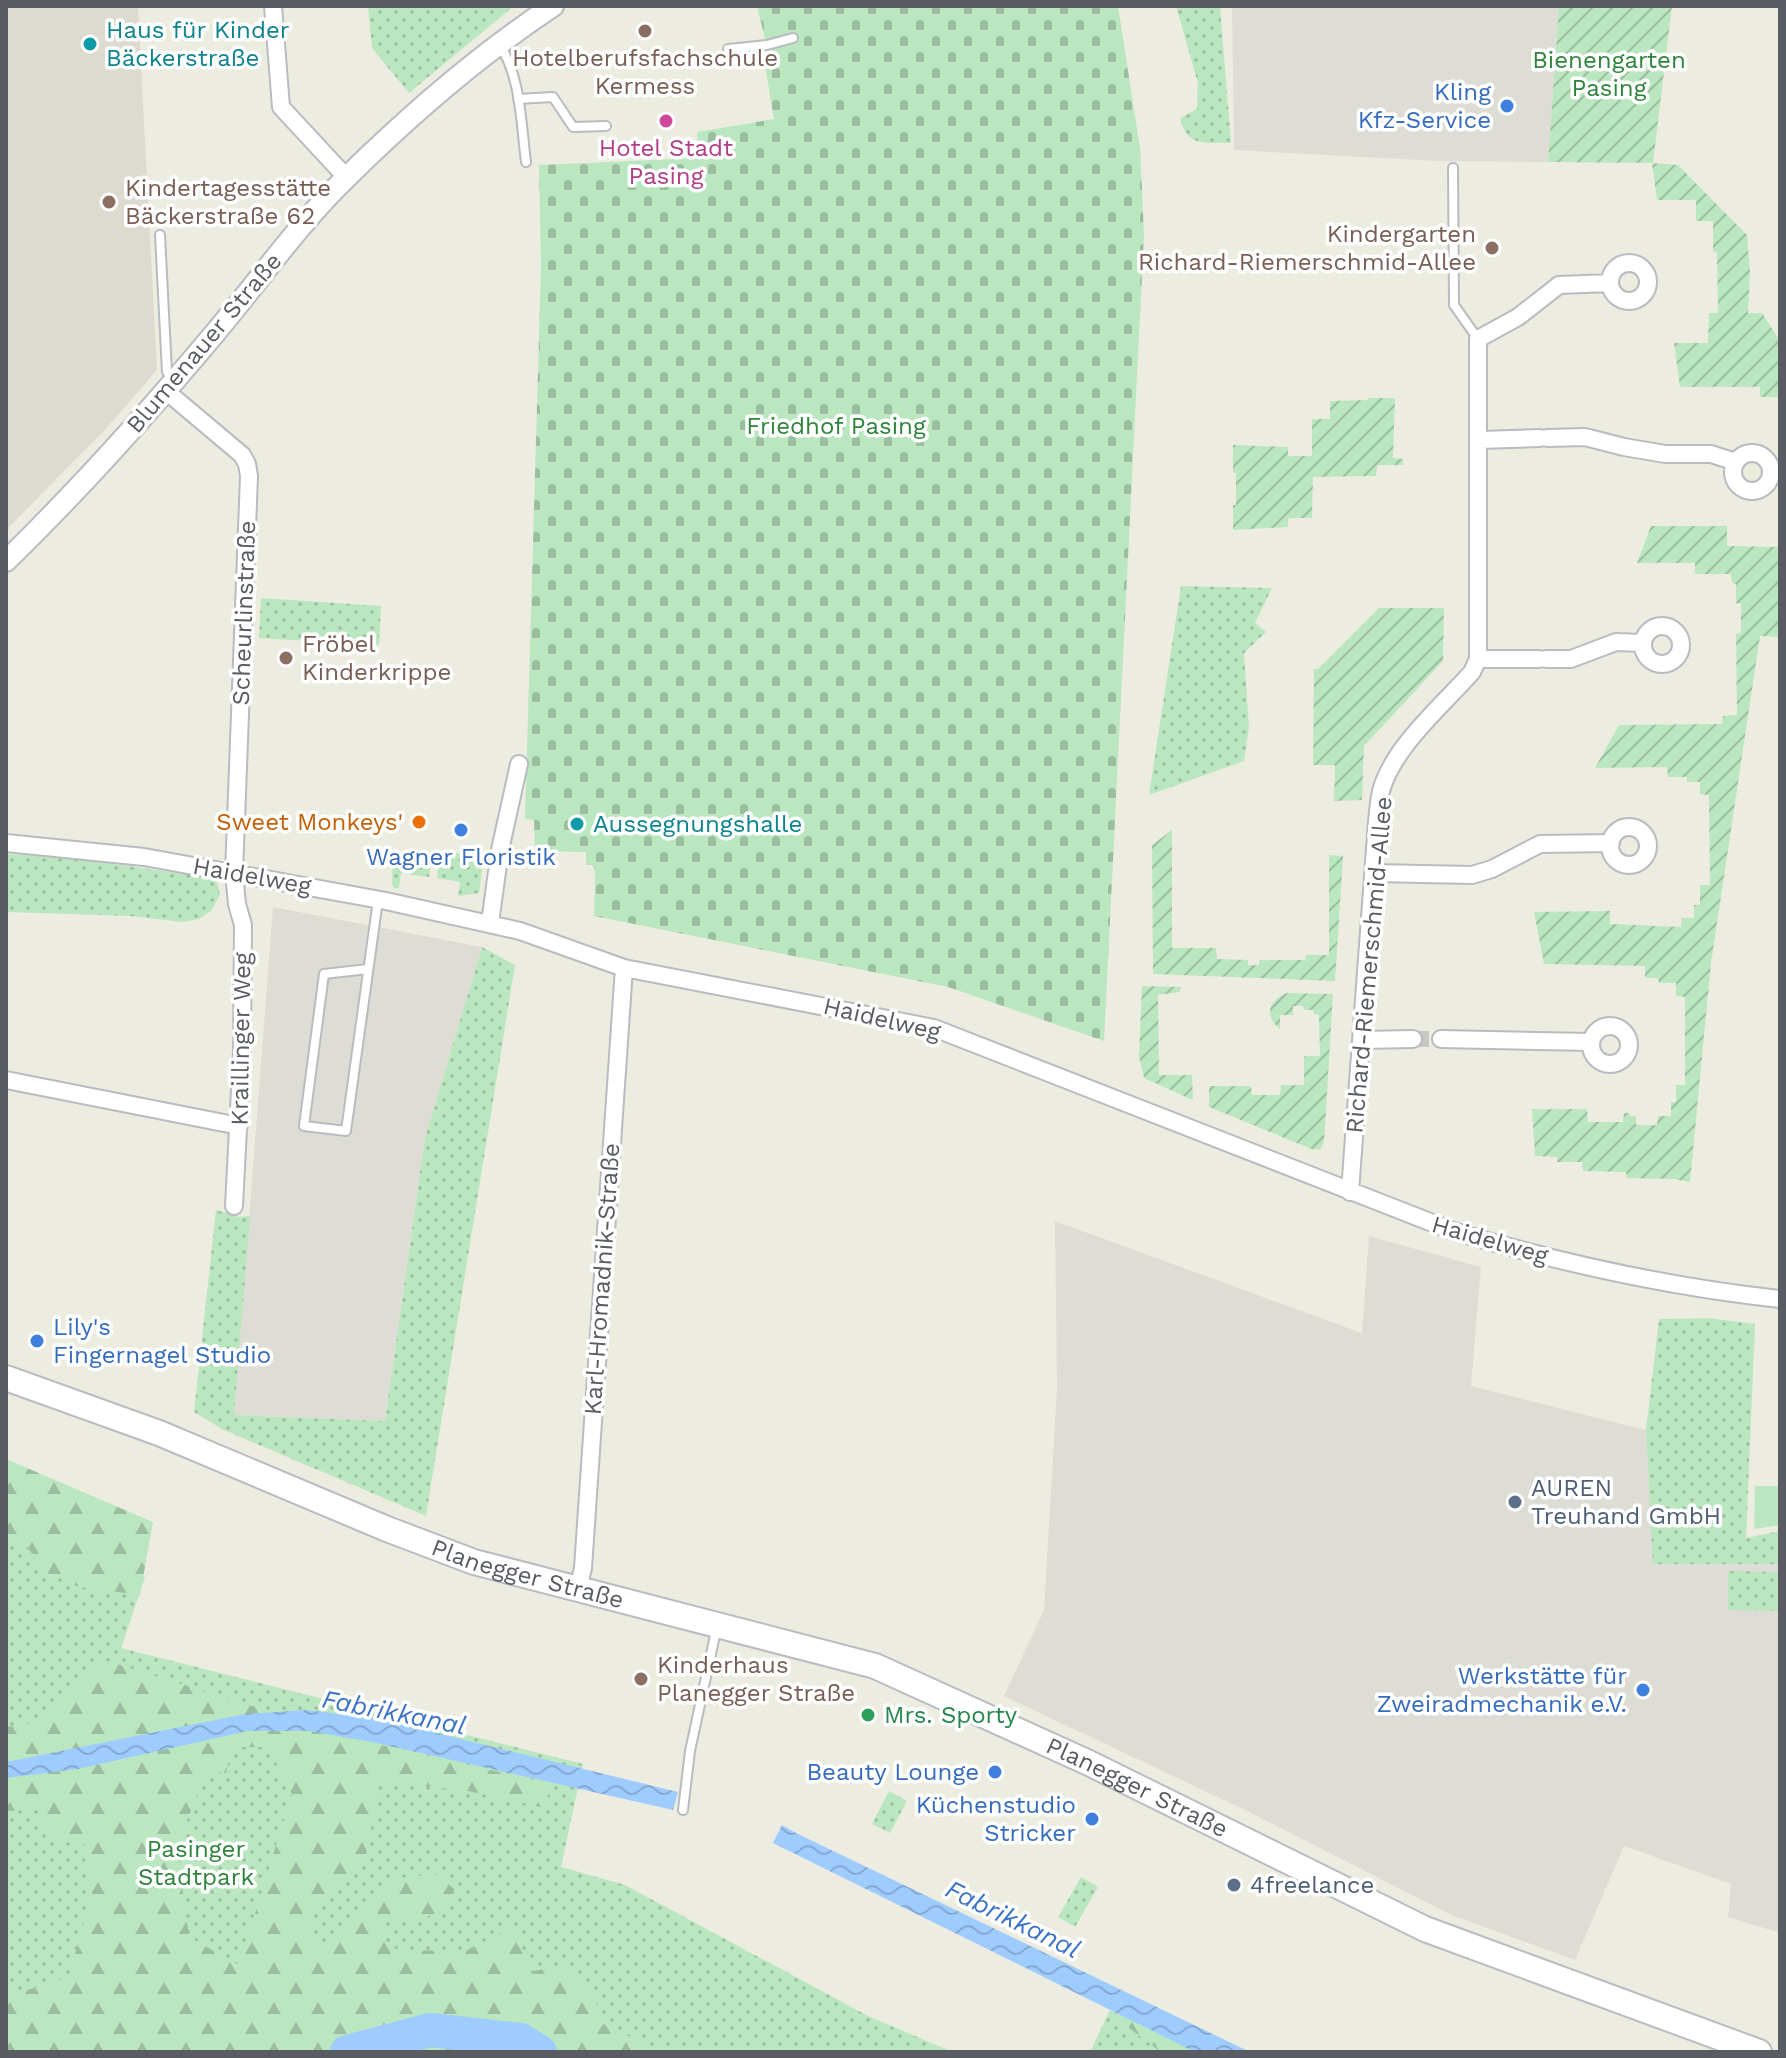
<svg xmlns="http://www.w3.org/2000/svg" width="1786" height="2058" font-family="'Work Sans',sans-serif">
	<defs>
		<pattern id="grass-dots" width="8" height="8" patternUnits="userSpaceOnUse" patternTransform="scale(2)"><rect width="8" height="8" fill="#bbe7c0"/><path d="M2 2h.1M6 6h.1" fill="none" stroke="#9bbea0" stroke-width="1.8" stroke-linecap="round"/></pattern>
		<pattern id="forest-firs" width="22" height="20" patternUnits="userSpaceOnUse" patternTransform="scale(2)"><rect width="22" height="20" fill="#bbe7c0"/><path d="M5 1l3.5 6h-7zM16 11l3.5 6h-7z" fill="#9bbea0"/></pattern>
		<pattern id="cemetery-stones" width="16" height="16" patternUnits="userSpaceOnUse" patternTransform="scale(2)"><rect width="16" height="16" fill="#bbe7c0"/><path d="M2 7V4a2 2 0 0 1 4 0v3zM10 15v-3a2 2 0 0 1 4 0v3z" fill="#9bbea0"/></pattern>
		<pattern id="garden-furrows" width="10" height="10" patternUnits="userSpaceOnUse" patternTransform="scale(2)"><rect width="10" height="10" fill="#bbe7c0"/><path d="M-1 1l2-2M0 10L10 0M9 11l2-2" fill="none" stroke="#9bbea0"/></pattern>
		<pattern id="water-waves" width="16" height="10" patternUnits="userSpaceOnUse" patternTransform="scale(2)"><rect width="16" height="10" fill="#9fccff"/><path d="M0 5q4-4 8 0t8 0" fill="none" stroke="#85a9d2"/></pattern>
	</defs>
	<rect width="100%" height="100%" fill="#edece1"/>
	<path fill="#deddd5" d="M1232 6H1559L1548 162 1438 161 1234 150Z
		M273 907 482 947 425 1138 385 1421 234 1415Z
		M1055 1221 1362 1333 1369 1236 1481 1267 1471 1386 1646 1430 1654 1564H1780V1933L1728 1917 1731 1884 1624 1846 1575 1960 1454 1916 1247 1811 1004 1696 1044 1610 1057 1389Z"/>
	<path fill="#dddbd0" d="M6 6H138L157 370 104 431 6 530Z"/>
	<path fill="url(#grass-dots)" d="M368 6H514L409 93 372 48Z
		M1176 6H1220L1231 143C1205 142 1187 148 1180 118L1197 109 1198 83Z
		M1181 586 1272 588 1255 623 1266 632 1244 653 1249 727 1244 761 1149 795Z
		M261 598 381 606 379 645 259 638Z
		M405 851 433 852 429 877 401 873 399 888H394L392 885 393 856 396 853Z
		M442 852 484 855 479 893 458 896 460 882 437 878 440 853Z
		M6 854 64 857 206 877 217 882 220 895 211 911 199 919 182 922 131 916 6 912Z
		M482 947 515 965 426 1516 222 1429 194 1412 216 1210 239 1217 250 1216 234 1415 385 1421 425 1138Z
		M1708 1318 1755 1324 1746 1538 1780 1531V1564H1653L1646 1430 1659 1319Z
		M6 1522 145 1577 121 1648 583 1764 561 1867 625 1885 868 2016 953 2052H441L415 2048 401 2052H6Z
		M1728 1571 1780 1572V1611L1728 1610Z
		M889 1791 907 1801 890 1833 872 1824Z
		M1081 1877 1098 1887 1075 1927 1058 1917Z
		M1110 2010 1190 2052H1090Z"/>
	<path fill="url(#forest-firs)" fill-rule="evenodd" d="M6 1459 153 1522 140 1595 79 1587 47 1573 24 1543 6 1546Z
		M101 1659 368 1742 551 1784 545 1808 468 1791 380 1781 364 1865 312 1914 310 1939 325 1950 353 1924 367 1897 407 1876 439 1875 454 1889 451 1907 426 1917 384 1922 386 1946 401 1950 465 1951 514 1926 529 1972 559 1966 591 1984 603 2024 663 2052H434L415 2048 401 2052H6V1982L19 1993 69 1976 92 1892 85 1862 86 1845 46 1839 40 1810 6 1811V1727L42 1721ZM232 1747H268L292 1794 239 1965 189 1937 177 1847 206 1772 226 1773Z
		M1124 1994 1242 2052H1161L1116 2018Z"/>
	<path fill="url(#cemetery-stones)" d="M757 6H1118L1140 148 1144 235 1104 1041 948 987 594 916 595 871 592 865H586V852L535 851 534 820 525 819 541 268 539 165 699 158 697 132 774 119 764 60 770 59Z"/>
	<path fill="url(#garden-furrows)" d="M1559 6H1672L1653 163 1678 165 1747 235 1750 273 1748 313H1762L1780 341V397H1760V387H1680L1674 343H1708L1709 313H1718L1717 252H1713V221H1696V200H1657L1652 163 1548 162Z
		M1369 398H1395L1393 458 1403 459V465H1377L1376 476 1313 477 1312 518H1288V527L1233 530V505H1236V473L1233 472V445L1288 447V456H1312V419H1330V401L1368 400Z
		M1651 526H1727V546L1780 547V637L1760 636 1711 963 1690 1182 1674 1179 1627 1178 1626 1172 1583 1171 1582 1162H1557V1157L1535 1156 1532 1109H1587L1588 1122H1623L1624 1113H1629L1630 1116H1636V1125H1657L1658 1116H1671V1102H1676V1085H1685V997L1676 996V983H1659L1658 978H1645V966L1544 964 1534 912 1610 911V924L1681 927 1682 918H1694V905H1700V885H1710L1709 795 1700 794V782H1687V777H1668L1667 767 1595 768 1619 725 1722 724 1723 716 1737 715 1736 634 1741 633V604L1736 603V584L1732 583 1731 574H1695V563H1637Z
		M1379 608H1444L1443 661 1364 746 1362 800 1334 801 1335 765H1313L1314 669H1318Z
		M1172 830V948H1216L1217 959 1248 960V965H1259L1260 960H1305L1306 955H1329V855L1343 856 1335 981 1153 974 1152 845Z
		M1142 986 1181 987 1180 992 1158 995 1159 1075H1192L1193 1100 1144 1078 1139 1056Z
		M1287 993 1333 994 1324 1142 1321 1149 1314 1150 1209 1107V1086H1251L1252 1095H1280L1281 1085H1304V1056H1320L1319 1015 1314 1014 1313 1010H1304L1303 1006H1293V1015H1280V1029C1263 1016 1269 1000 1287 993Z"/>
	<path fill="#bbe7c0" d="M1755 1486H1780V1525L1754 1529Z"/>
	<path fill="url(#water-waves)" d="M306 1710 375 1718 678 1792 673 1810 372 1742 309 1731H248L78 1769 6 1778V1762L245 1714Z
		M782 1825 796 1833 1250 2052H1195L773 1843Z"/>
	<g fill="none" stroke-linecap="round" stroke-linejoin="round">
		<path stroke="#9fccff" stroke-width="34" d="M347 2052 430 2030 521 2040 540 2052"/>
		<path stroke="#c8c8c2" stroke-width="16" stroke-dasharray="16 8" stroke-linecap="butt" d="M1413 1039H1441"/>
		<g stroke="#b9bbc1" stroke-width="12">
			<path id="service" d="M499 44C521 76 521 124 526 162
				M728 49 767 45 793 38
				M518 99 553 97 573 127 606 126
				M1453 168 1454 305 1478 339
				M160 235 167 372 174 379
				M368 969 324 974 304 1126 346 1131 378 900
				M683 1810 690 1751 717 1626"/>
		</g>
		<g stroke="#b9bbc1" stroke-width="20">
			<path id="minor" d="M273 6 281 107 346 177
				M1610 282a19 19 0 1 1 38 0a19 19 0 1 1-38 0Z
				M166 391 242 455 247 464 249 476 234 873 237 904 243 925 242 1051 234 1206
				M1547 438 1585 437 1624 447 1665 454H1711L1736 462
				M1480 440 1540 438
				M1733 472a19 19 0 1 1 38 0a19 19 0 1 1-38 0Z
				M1643 645a19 19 0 1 1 38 0a19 19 0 1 1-38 0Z
				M1478 659H1539
				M1546 659H1571L1616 642 1643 643
				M1610 846a19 19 0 1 1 38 0a19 19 0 1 1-38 0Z
				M6 843 144 857 386 901 520 931 624 968 934 1028 1453 1231C1560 1263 1669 1287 1780 1299
				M1373 873 1472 875 1492 869 1540 844 1611 843
				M490 923 500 850 519 764
				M1591 1045a19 19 0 1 1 38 0a19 19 0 1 1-38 0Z
				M1441 1039 1591 1042
				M1361 1040 1413 1039
				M6 1080 239 1126
				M1350 1192 1376 835C1377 820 1378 805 1381 791 1393 747 1442 706 1472 672L1478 659V339L1518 317 1559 285 1610 283
				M578 1589 583 1568 624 968"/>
		</g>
		<g stroke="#b9bbc1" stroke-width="24">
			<path id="tertiary" d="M6 561C80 489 148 413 215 333 259 281 298 224 348 176 411 114 479 55 553 6"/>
		</g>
		<g stroke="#babcc3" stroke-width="28">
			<g id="secondary">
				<path id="s1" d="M6 1378 159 1433 387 1529 474 1562 875 1666 1089 1763 1425 1929 1759 2052"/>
			</g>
		</g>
		<use href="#service" stroke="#fff" stroke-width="8"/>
		<use href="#minor" stroke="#fff" stroke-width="16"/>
		<use href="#tertiary" stroke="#fff" stroke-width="20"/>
		<use href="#secondary" stroke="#fff" stroke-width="24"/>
	</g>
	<g fill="#8d6e63" stroke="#fff" stroke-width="3">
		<circle cx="645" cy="31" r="8"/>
		<circle cx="109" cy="202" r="8"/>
		<circle cx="1492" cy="248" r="8"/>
		<circle cx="286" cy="658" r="8"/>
		<circle cx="641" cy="1679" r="8"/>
	</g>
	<g fill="#0f9aa8" stroke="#fff" stroke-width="3">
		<circle cx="90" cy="44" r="8"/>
		<circle cx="577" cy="824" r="8"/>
	</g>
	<g fill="#3f7fe0" stroke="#fff" stroke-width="3">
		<circle cx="1507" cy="106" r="8"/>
		<circle cx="461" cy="830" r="8"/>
		<circle cx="37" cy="1341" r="8"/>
		<circle cx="1643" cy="1690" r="8"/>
		<circle cx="995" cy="1772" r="8"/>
		<circle cx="1092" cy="1819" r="8"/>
	</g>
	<circle fill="#d1479c" stroke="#fff" stroke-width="3" cx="666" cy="121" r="8"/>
	<circle fill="#e8710a" stroke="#fff" stroke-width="3" cx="419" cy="822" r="8"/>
	<g fill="#5c6f8a" stroke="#fff" stroke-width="3">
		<circle cx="1515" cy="1502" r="8"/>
		<circle cx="1234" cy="1885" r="8"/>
	</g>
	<circle fill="#2e9e5b" stroke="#fff" stroke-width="3" cx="868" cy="1715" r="8"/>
	<g text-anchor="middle" stroke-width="7" stroke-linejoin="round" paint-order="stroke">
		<g font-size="24" fill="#0d838f" stroke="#fff" text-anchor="start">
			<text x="106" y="38">Haus für Kinder<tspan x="106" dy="28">Bäckerstraße</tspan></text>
			<text x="593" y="832">Aussegnungshalle</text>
		</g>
		<g font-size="24" fill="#785e54" stroke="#fff" text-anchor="start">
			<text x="645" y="66" text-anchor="middle">Hotelberufsfachschule<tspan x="645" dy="28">Kermess</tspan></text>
			<text x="125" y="196">Kindertagesstätte<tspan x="125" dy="28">Bäckerstraße 62</tspan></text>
			<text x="1476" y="242" text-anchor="end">Kindergarten<tspan x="1476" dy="28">Richard-Riemerschmid-Allee</tspan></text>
			<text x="302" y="652">Fröbel<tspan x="302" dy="28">Kinderkrippe</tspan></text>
			<text x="657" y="1673">Kinderhaus<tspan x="657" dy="28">Planegger Straße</tspan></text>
		</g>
		<g font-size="24" fill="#2f843c" stroke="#fff">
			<text x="1609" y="68">Bienengarten<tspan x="1609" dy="28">Pasing</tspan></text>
			<text x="836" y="434">Friedhof Pasing</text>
			<text x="196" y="1857">Pasinger<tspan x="196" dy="28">Stadtpark</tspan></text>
		</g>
		<g font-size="24" fill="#366cbe" stroke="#fff" text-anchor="end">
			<text x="1491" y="100">Kling<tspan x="1491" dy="28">Kfz-Service</tspan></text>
			<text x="461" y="865" text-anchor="middle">Wagner Floristik</text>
			<text x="53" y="1335" text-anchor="start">Lily's<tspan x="53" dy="28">Fingernagel Studio</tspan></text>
			<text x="1627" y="1684">Werkstätte für<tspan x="1627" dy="28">Zweiradmechanik e.V.</tspan></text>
			<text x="979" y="1780">Beauty Lounge</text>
			<text x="1076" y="1813">Küchenstudio<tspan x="1076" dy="28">Stricker</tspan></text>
		</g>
		<g font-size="24" fill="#b23c85" stroke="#fff">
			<text x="666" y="156">Hotel Stadt<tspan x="666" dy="28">Pasing</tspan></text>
		</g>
		<g font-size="24" fill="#595d63" stroke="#fff">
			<text transform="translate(204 343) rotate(-50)" y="8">Blumenauer Straße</text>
			<text transform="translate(244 613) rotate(-88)" y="8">Scheurlinstraße</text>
			<text transform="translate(252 876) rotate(10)" y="8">Haidelweg</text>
			<text transform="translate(1369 965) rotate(-85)" y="8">Richard-Riemerschmid-Allee</text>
			<text transform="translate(882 1019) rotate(13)" y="8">Haidelweg</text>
			<text transform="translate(241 1039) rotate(-89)" y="8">Kraillinger Weg</text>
			<text transform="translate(1490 1240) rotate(16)" y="8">Haidelweg</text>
			<text transform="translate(602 1279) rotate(-86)" y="8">Karl-Hromadnik-Straße</text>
			<text dy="8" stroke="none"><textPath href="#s1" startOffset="558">Planegger Straße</textPath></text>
			<text dy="8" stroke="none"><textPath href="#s1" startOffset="1206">Planegger Straße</textPath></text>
		</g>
		<g font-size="24" fill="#c56008" stroke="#fff" text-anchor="end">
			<text x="403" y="830">Sweet Monkeys'</text>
		</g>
		<g font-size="24" fill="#4e5e75" stroke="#fff" text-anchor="start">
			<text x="1531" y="1496">AUREN<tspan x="1531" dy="28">Treuhand GmbH</tspan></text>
			<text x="1250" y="1893">4freelance</text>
		</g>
		<g font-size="24" fill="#27864d" stroke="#fff" text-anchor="start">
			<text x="884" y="1723">Mrs. Sporty</text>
		</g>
		<g font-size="26" font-style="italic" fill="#3c73c8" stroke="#fff">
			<text transform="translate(394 1712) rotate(11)" y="9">Fabrikkanal</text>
			<text transform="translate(1013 1919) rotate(26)" y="9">Fabrikkanal</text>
		</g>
	</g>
	<rect width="1786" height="2058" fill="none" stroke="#595d63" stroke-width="16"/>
</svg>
